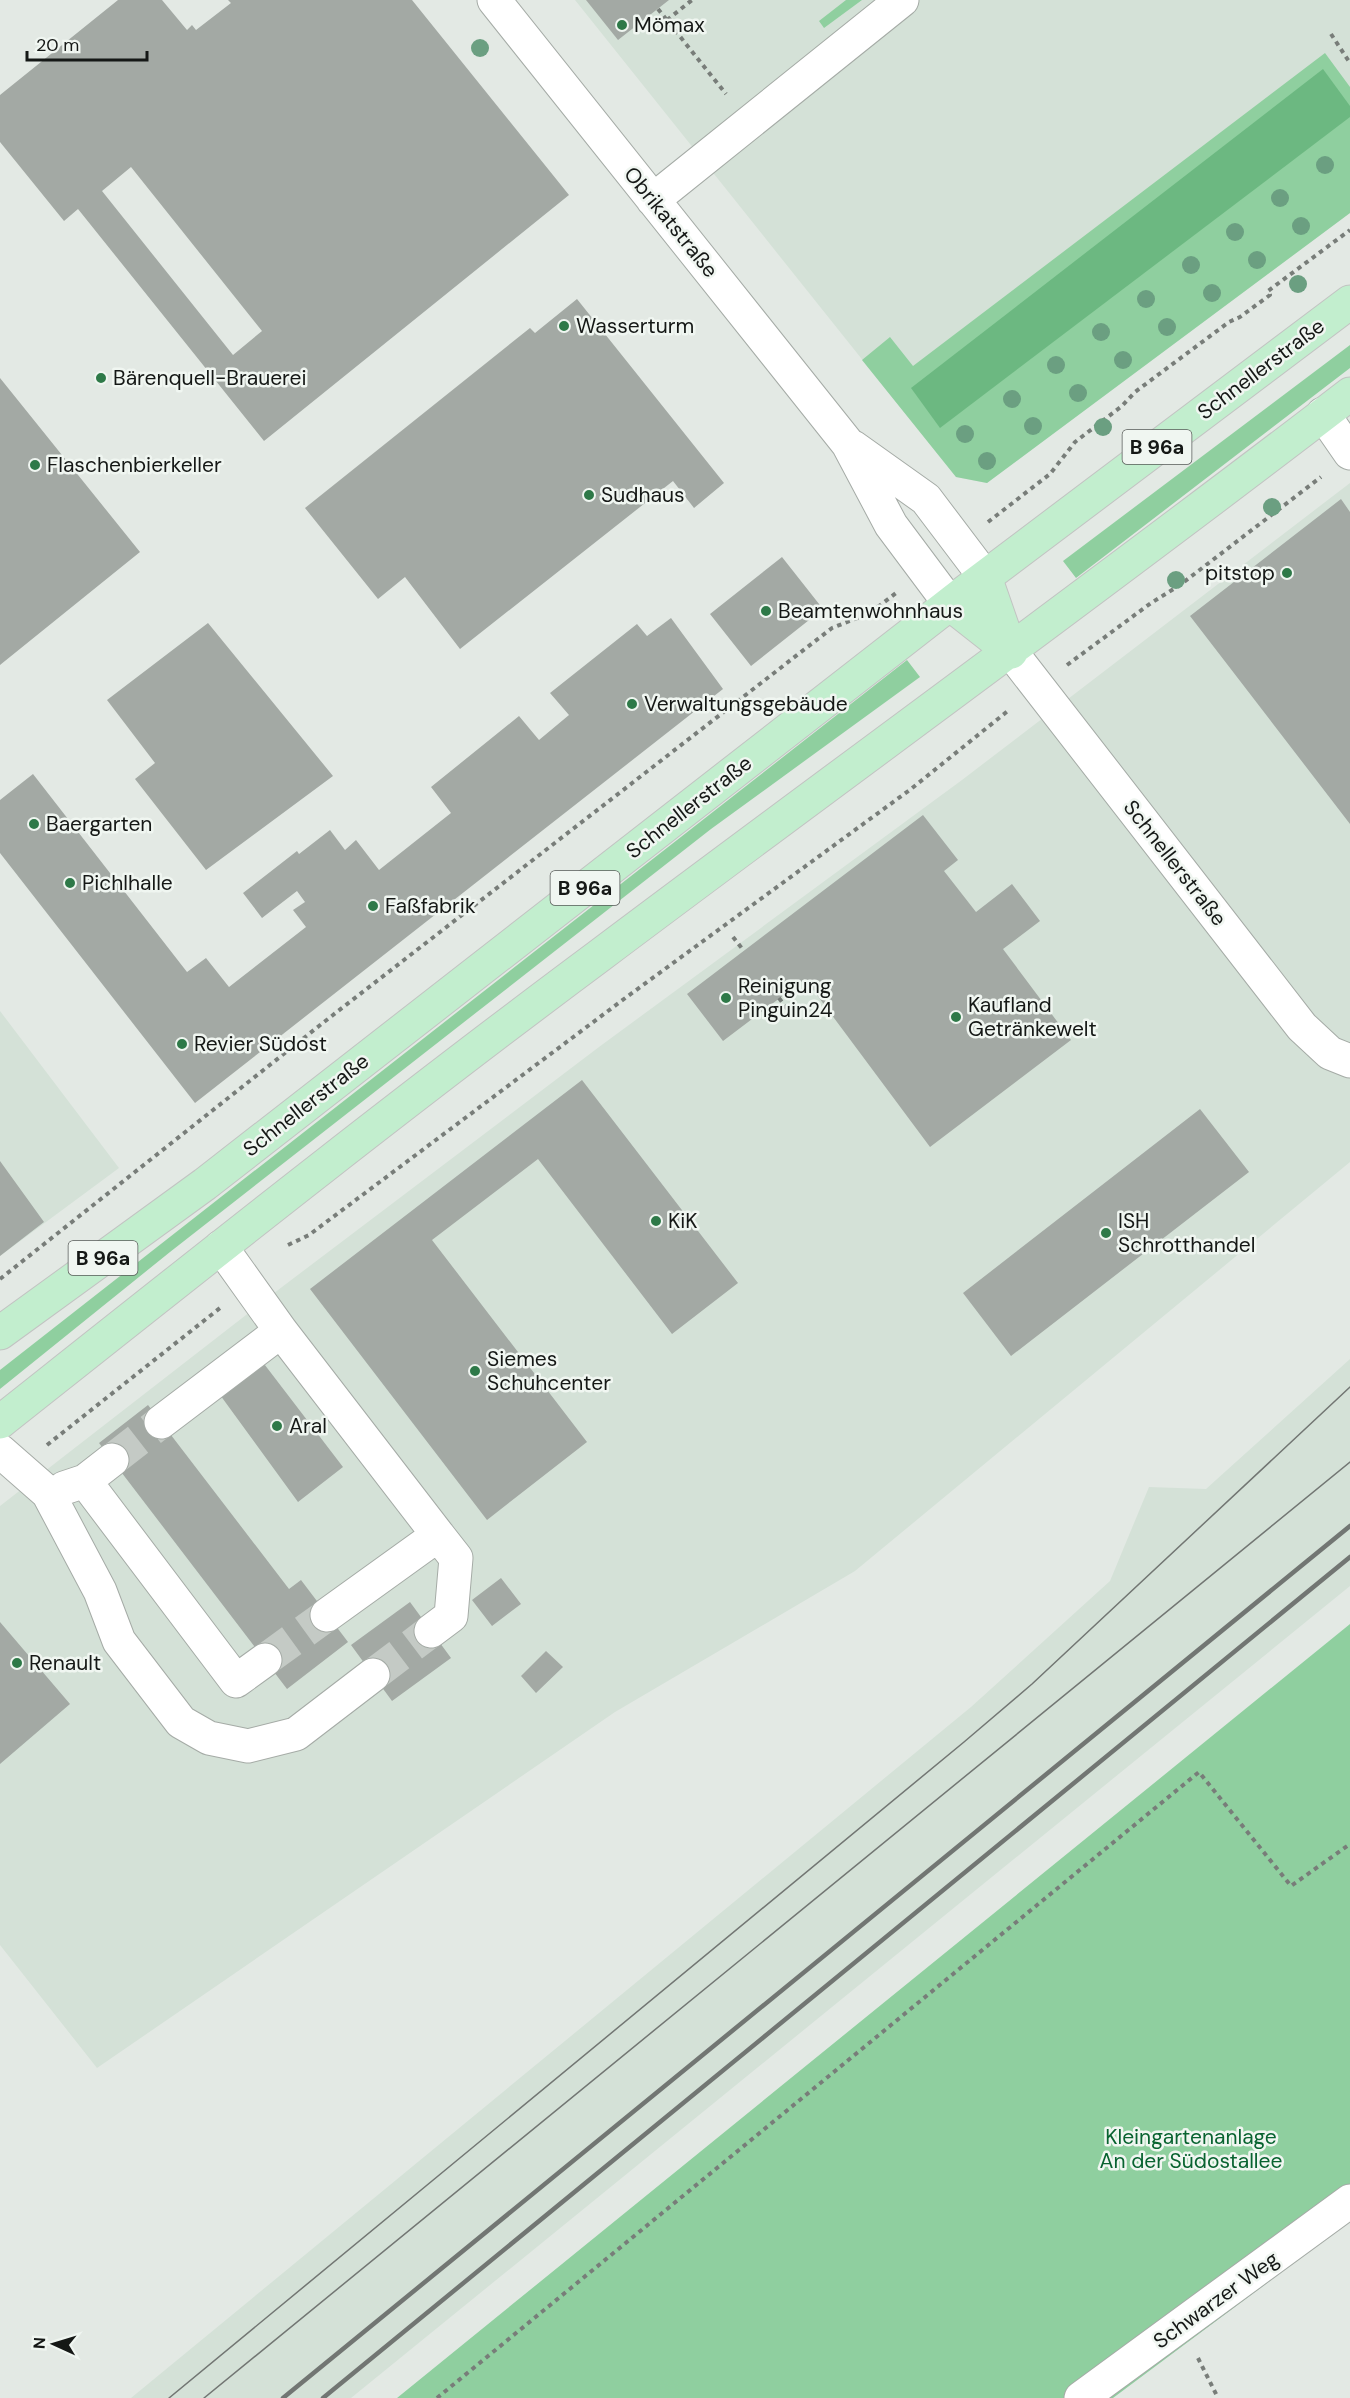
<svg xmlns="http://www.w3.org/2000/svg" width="1350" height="2398" font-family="'DM Sans',sans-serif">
	<rect width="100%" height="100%" fill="#e3e9e4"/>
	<path fill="#d4e1d7" d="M575 0H1350V213L987 483 956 477Z
		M1350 483V1162L855 1571 615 1712 97 2068 0 1945V1506L282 1287 599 1047 962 780Z
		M0 1011 119 1168 0 1256Z
		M1350 1359V1586L351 2398H131L971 1707 1110 1581 1149 1487 1206 1489Z"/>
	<path fill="#8fcf9f" d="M846 0H862L824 28 819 21Z
		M1325 53 1350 87V213L987 483 956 477 862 360 890 337 913 366Z
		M1350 345V368L1076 578 1063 561Z
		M907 660 920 677 711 829 170 1252 0 1389V1370Z
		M1350 1624V2221L1113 2398H397Z"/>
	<path fill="#6cb881" d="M1323 69 1350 106V117L940 428 911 388Z"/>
	<path fill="#a3a9a4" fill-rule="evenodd" d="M118 0H162L187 30 192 25 196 30 231 3 228 0H412L569 195 264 441 78 209 64 221 0 142V95ZM131 167 262 331 233 355 102 191Z
		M586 0H669L618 40Z
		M577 299 724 483 694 508 673 481 460 649 405 577 378 599 305 508 530 328 535 333Z
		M0 378 140 552 0 665Z
		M1341 499 1350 512V824L1190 616Z
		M782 557 823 609 751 666 710 614Z
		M671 618 723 689 195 1103 0 853V800L33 774 187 972 206 958 229 987 306 927 293 910 305 902 297 891 262 918 243 893 297 851 299 854 330 830 345 850 356 840 379 870 451 813 431 787 519 716 539 740 569 715 550 693 637 624 647 636Z
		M208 623 333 776 206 870 135 779 155 763 107 700Z
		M923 815 958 860 944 871 976 912 1012 884 1040 921 1003 949 1071 1040 930 1147 805 979 723 1041 687 994Z
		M582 1080 738 1283 672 1334 538 1159 432 1240 587 1442 487 1520 310 1289Z
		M1200 1109 1249 1172 1011 1356 963 1293Z
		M0 1161 44 1222 0 1256Z
		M258 1356 343 1467 298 1502 215 1388Z
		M148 1405 289 1589 301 1580 348 1642 287 1689 99 1443Z
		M501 1578 521 1604 492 1626 472 1600Z
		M410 1602 451 1658 392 1701 351 1645Z
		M0 1622 70 1704 0 1764Z
		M546 1651 563 1667 536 1693 521 1676Z"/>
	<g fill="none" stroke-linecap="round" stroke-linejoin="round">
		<path stroke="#c4cac5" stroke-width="33" stroke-dasharray="33 16" stroke-linecap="butt" d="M112 1460 161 1422
			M265 1660 327 1615
			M373 1675 431 1631"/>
		<g stroke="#a5aba6" stroke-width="35">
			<path id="minor" d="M494 0 848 444 891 525 950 604
				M653 200 902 0
				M1323 414 1350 453
				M853 447 926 499 985 577
				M1011 652 1302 1027 1330 1053 1350 1061
				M221 1247 281 1331 438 1535 327 1615
				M161 1422 281 1331
				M0 1451 48 1493 100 1591 119 1641 181 1722 209 1738 248 1746 296 1734 373 1675
				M85 1481 236 1681 265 1660
				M64 1488 85 1481 112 1460
				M431 1631 451 1616 456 1558 438 1535
				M1081 2398 1350 2201"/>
		</g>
		<g stroke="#c2c3c2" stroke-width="35">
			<path id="major" d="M985 577 1011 652
				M950 604 1011 652
				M0 1333 205 1184 965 592 1350 302
				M0 1422C198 1265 396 1107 599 956 849 768 1102 585 1350 394"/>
		</g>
		<path stroke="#787d79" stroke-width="4" stroke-dasharray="4.5 4.5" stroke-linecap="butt" d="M658 9 726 94
			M667 20 692 0
			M1331 34 1350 63
			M988 522 1050 474 1075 442 1122 406 1135 392 1229 322 1240 317 1270 295 1268 291 1350 230
			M1067 665 1151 603 1180 585 1321 477
			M733 937 744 951
			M779 998 794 1018
			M288 1245 309 1235 628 996 911 789 1009 710
			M0 1279 324 1022 832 628 870 613 896 593
			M47 1445 220 1308
			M1198 2358 1218 2398
			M437 2398 1199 1772 1291 1886 1350 1844"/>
		<use href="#minor" stroke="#fff" stroke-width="33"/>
		<use href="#major" stroke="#c2eece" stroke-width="33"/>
		<path stroke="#727673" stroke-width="1.5" d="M169 2398 964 1742 1032 1684 1350 1387
			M204 2398 1350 1462"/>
		<path stroke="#727673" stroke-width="4.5" d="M283 2398 1350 1526
			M323 2398 1350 1557"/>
	</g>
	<g fill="#6b9f81">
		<circle cx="480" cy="48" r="9"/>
		<circle cx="1325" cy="165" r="9"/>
		<circle cx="1280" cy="198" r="9"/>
		<circle cx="1301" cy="226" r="9"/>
		<circle cx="1235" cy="232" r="9"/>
		<circle cx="1257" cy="260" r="9"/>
		<circle cx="1191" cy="265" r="9"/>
		<circle cx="1298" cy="284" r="9"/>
		<circle cx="1212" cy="293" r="9"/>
		<circle cx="1146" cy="299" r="9"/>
		<circle cx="1167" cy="327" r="9"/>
		<circle cx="1101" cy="332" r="9"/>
		<circle cx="1123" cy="360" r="9"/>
		<circle cx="1056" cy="365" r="9"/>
		<circle cx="1078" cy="393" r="9"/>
		<circle cx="1012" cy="399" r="9"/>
		<circle cx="1033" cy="426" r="9"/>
		<circle cx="1103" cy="427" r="9"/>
		<circle cx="965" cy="434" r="9"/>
		<circle cx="987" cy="461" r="9"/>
		<circle cx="1272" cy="507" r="9"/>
		<circle cx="1176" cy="580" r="9"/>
	</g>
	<g fill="#2e7948" stroke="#f0f6f1" stroke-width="2">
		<circle cx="622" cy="25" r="6"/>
		<circle cx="564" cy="326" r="6"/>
		<circle cx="101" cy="378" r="6"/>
		<circle cx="35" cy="465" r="6"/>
		<circle cx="589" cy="495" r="6"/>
		<circle cx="1287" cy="573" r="6"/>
		<circle cx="766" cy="611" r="6"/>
		<circle cx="632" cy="704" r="6"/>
		<circle cx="34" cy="824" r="6"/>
		<circle cx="70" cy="883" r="6"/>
		<circle cx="373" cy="906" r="6"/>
		<circle cx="726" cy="998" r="6"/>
		<circle cx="956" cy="1017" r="6"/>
		<circle cx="182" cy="1044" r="6"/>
		<circle cx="656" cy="1221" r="6"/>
		<circle cx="1106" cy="1233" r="6"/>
		<circle cx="475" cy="1371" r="6"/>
		<circle cx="277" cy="1426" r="6"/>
		<circle cx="17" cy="1663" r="6"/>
	</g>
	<g text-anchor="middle" stroke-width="5" stroke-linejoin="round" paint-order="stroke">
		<g fill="#f0f6f1" stroke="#575b58" stroke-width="1.5">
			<rect x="1122.5" y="430" width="69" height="34" rx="4.5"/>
			<rect x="550.5" y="871" width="69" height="34" rx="4.5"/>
			<rect x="68.5" y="1241" width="69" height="34" rx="4.5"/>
		</g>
		<g font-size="20" font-weight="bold" fill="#151816">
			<text x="1157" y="454">B 96a</text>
			<text x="585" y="895">B 96a</text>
			<text x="103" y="1265">B 96a</text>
		</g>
		<g font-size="21" fill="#151816" stroke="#f0f6f1" text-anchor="start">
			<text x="634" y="32">Mömax</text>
			<text x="576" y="333">Wasserturm</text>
			<text x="113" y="385">Bärenquell-Brauerei</text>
			<text x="47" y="472">Flaschenbierkeller</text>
			<text x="601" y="502">Sudhaus</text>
			<text x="1275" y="580" text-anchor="end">pitstop</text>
			<text x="778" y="618">Beamtenwohnhaus</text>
			<text x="644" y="711">Verwaltungsgebäude</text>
			<text x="46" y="831">Baergarten</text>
			<text x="82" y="890">Pichlhalle</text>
			<text x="385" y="913">Faßfabrik</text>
			<text x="738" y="993">Reinigung<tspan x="738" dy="24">Pinguin24</tspan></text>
			<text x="968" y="1012">Kaufland<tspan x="968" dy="24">Getränkewelt</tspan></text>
			<text x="194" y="1051">Revier Südost</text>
			<text x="668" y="1228">KiK</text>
			<text x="1118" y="1228">ISH<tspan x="1118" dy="24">Schrotthandel</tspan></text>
			<text x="487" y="1366">Siemes<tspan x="487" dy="24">Schuhcenter</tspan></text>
			<text x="289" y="1433">Aral</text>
			<text x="29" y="1670">Renault</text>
		</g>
		<g font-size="21" fill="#151816" stroke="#f0f6f1">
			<text transform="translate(671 222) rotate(51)" y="7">Obrikatstraße</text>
			<text transform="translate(1261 369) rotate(-37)" y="7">Schnellerstraße</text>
			<text transform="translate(689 807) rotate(-38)" y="7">Schnellerstraße</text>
			<text transform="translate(1175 863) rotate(52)" y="7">Schnellerstraße</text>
			<text transform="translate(306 1105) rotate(-38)" y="7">Schnellerstraße</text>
			<text transform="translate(1216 2300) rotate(-36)" y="7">Schwarzer Weg</text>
		</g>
		<g font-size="21" fill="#086330" stroke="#f0f6f1">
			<text x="1191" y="2144">Kleingartenanlage<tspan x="1191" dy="24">An der Südostallee</tspan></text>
		</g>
	</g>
	<g transform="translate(54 2344) rotate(274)" stroke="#f0f6f1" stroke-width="4.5" paint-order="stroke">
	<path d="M0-4.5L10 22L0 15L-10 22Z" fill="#151816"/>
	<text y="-9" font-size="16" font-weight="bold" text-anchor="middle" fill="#151816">N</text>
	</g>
	<path d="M27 51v9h120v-9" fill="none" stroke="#151816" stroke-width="3"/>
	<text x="36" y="51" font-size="18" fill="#151816" stroke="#f0f6f1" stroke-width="4.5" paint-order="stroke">20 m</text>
</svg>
